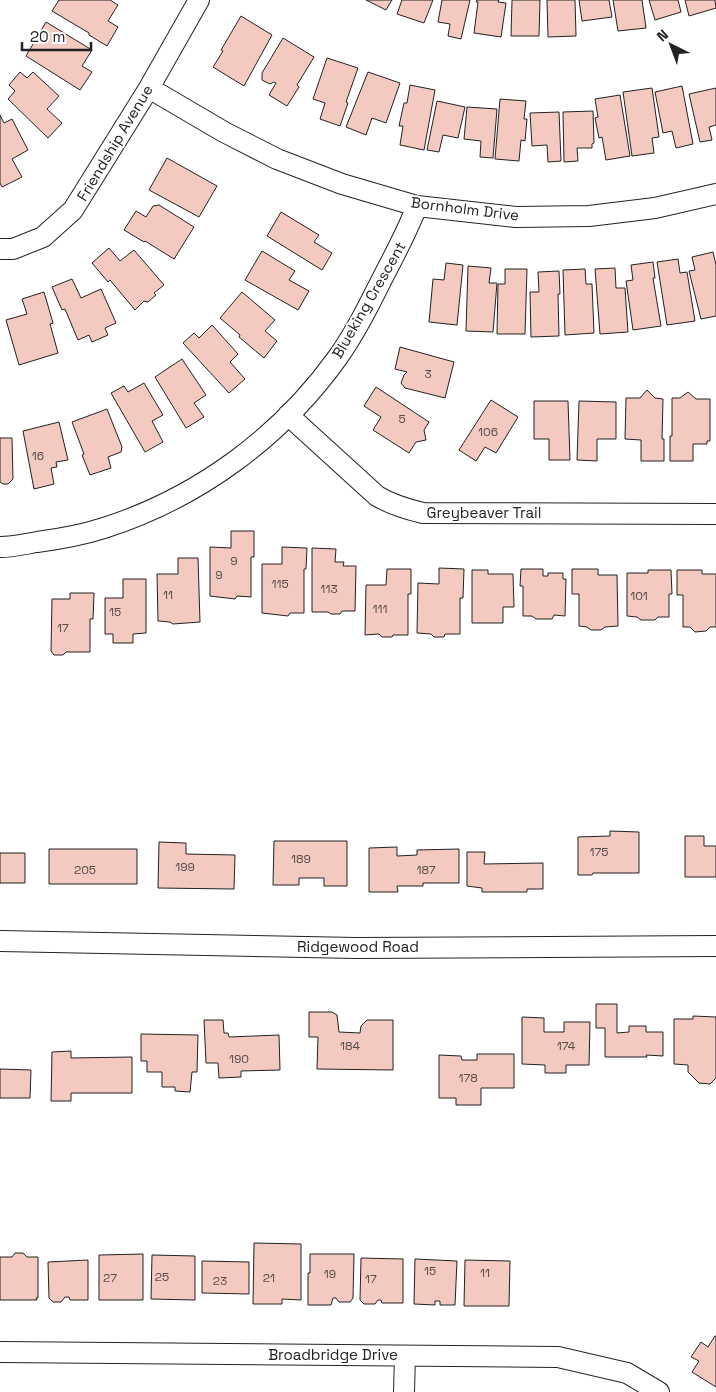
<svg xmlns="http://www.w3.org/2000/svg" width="716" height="1392" font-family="'Space Grotesk',sans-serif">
	<rect width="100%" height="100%" fill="#fff"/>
	<path fill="#f3c9c0" stroke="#222" d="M59 0H110L118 5 108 21 118 27 107 46 89 35V33L52 11Z
		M366 0H392L386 10Z
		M402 0H433L424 23 397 14Z
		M442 0H470L461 39 448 36 450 24 438 22Z
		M477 0H499L498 2 506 3 501 37 474 33 478 2H476Z
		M512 0H540L539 36H511Z
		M547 0H575L576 36 548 37Z
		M579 0H609L612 17 582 21Z
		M613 0H642L646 28 618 31Z
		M649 0H678L681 12 655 20Z
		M685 0H715L716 8 689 16Z
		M241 16 272 35 244 86 213 67 223 51 221 50Z
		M46 22 92 50 82 66 92 72 80 90 26 56Z
		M283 38 314 57 297 85 299 87 287 106 269 95 276 83 274 82 270 84 262 80V73Z
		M327 58 358 68 346 102 348 103 340 126 320 119 325 103 313 99Z
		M20 72 27 78 33 72 59 96 47 109 62 123 48 138 8 99 15 91 9 85Z
		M368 72 400 83 386 123 372 118 366 135 346 127Z
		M410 85 435 90 424 150 400 145 403 126H399L404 103H407Z
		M682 86 693 144 676 148 672 131 663 133 655 92Z
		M652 88 659 137 652 138 654 153 632 156 623 92Z
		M716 88V125L709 127 712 140 700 142 689 94Z
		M620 95 630 156 606 160 602 137 599 138 595 118 598 117 595 99Z
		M500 99 526 101 524 119H527L525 141 521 140 519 161 495 159Z
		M437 101 465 107 458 138 443 135 439 152 427 150Z
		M467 107 497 109 493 158 480 157 481 141 464 139Z
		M593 111 594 143 592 144V148H577L578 161 564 162 563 112Z
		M559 112 561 161 548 162 547 145 532 146 530 113Z
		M0 115 4 123 12 119 28 150 12 159 22 177 2 187 0 183Z
		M167 158 217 186 199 217 149 190Z
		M159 205 194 227 174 259 145 241 144 242 124 230 136 211 146 217 153 206Z
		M281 212 319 235 314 242 332 253 322 270 267 236Z
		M109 248 120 261 134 250 164 285 154 293 156 295 148 302 144 301 135 310 110 280 108 282 92 263Z
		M262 251 295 271 289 280 309 291 298 310 245 280Z
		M713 252 716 265V316L701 319 689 271 695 270 692 257Z
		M678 259 680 273 687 272 695 321 667 325 657 262Z
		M653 262 655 278H653L661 326 633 330 626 281 633 280 631 265Z
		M446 263 463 265 457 325 429 322 433 279 444 280Z
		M468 266 491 268 489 283H497L493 332 466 331Z
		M615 268 616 288H625L628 332 600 334 595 269Z
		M505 269H527L525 334H497L498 284H505Z
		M585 269 586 284H592L594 333 565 335 563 270Z
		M559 271 560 294H558L559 336 531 337 530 292H539L538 272Z
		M72 279 81 298 101 289 116 323 105 328 108 335 92 342 89 335 78 340 65 309 62 310 52 287Z
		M44 292 53 323 50 324 58 353 19 365 6 320 27 314 22 299Z
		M242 292 275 320 265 331 277 341 264 358 239 337 240 335 220 318Z
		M212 325 238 354 230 362 245 379 229 393 183 343 194 333 199 338Z
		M400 347 454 362 445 398 405 388 401 383 404 375 407 372 395 369Z
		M182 359 206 395 194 403 204 417 186 428 155 377Z
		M144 383 163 415 152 421 163 442 145 452 111 393 124 386 128 392Z
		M376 387 429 422 424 430 426 440 416 442 409 453 373 430 381 417 364 406Z
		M647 390 655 398 663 399 662 439H664V461H641V440L625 439 626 398H640Z
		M688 392 696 399H710V441H707V444H693V461H670V436H672V398H680Z
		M491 400 518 417 496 453 485 447 476 461 459 450Z
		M534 401H568L570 460H549V439H534Z
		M579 401 616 402V439H597V461L577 460Z
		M107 409 122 447 121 452 108 457 111 468 90 475 82 455 84 454 72 422Z
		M59 422 68 460 56 462 57 467 51 468 54 484 34 489 23 431Z
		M0 438H12L13 479 8 484H3L0 482Z
		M231 531H254V557H251V597L237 596 235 599 210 596V547L231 548Z
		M282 547 307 548 306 569H304V613H290L288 616 262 613V564H282Z
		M312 548 336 549 335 562H344L343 566H356L355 611H342L340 614H331L328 612H312Z
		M178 558H198L200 622 173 624 170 622 158 621 157 574H178Z
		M439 568 464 569 463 598H460V634H445L444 637H434L431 634 417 633 418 583 439 584Z
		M387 569H411V594H408V635H393L392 637H382L379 634 365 635 366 585H386Z
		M521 569H543V576H548V573H563V579H566L565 616 554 615 552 619H536L532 616H523V586H520Z
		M572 569H598V575H617L618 626 605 627 601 630H591L587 627 579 626V594H572Z
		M472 570H488V574H513L514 607H503V623H472Z
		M648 570H671L672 594H669V617H658L655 620H641L637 617 627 616V573H648Z
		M677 570H702V574H716V627H710L706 631 695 632 690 627H683V595H677Z
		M123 579H146V633L133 634V643H113V634H105V598H123Z
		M70 593H94L93 619H90V652H66L63 655H54L51 651 52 599H70Z
		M610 831 639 832V873H593L592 875H578V837L610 836Z
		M685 836H704V846H716V877H685Z
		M274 841H347V886H324V878H299V885H273Z
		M159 842 186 843V854L235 855 234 889 158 888Z
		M397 847V856L417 855V850L459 849V883H423V886H397L398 892H369V848Z
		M49 849H137V884H49Z
		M467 852H485L484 864 543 863V889H527V892H482V888L467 886Z
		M0 853H25V883H0Z
		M596 1004H617V1033L629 1032V1026H646V1032H663V1056L646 1055 647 1057H605V1028H596Z
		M309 1012H332L337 1015 339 1032 360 1033 361 1026 367 1020H393V1070L317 1069 318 1037H309Z
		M693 1016 716 1017V1078L710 1084 699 1083 688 1072V1065L674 1064V1019H693Z
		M522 1017 544 1018V1032H564V1022H590L589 1065H566V1073H545V1065L522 1064Z
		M204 1020H223L224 1033H228L229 1037 279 1035 280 1070 241 1071V1077L219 1078 218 1063H206Z
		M141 1034 198 1035 197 1072H192L190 1092 175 1091V1087H162V1072H147V1061H141Z
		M71 1051V1058L132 1057V1093H71V1101H51L52 1052Z
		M477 1054H514V1088H481V1105H456V1098H439V1055L461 1056 462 1060H477Z
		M0 1069 31 1070 30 1098H0Z
		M254 1243 301 1244V1300L282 1299V1304H253Z
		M15 1253H23L27 1257H38V1298H36L37 1300H0V1257H12Z
		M143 1254V1300H99V1255Z
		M310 1254H354L353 1298 350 1302H339L336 1298H333L331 1305H308V1273H310Z
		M152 1255 195 1256V1300L151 1299Z
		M361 1258 403 1259V1303H382L381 1300H378L375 1304H364L360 1300Z
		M415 1259 457 1261 455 1305H440V1301H435V1305L414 1304Z
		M88 1260V1300H70L69 1297H65L61 1302H53L49 1298 48 1262Z
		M465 1260 510 1261 509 1306H464Z
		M202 1261 249 1262V1294L202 1293Z
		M715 1336H716V1387L692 1372 699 1361 691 1357 701 1342 708 1347Z"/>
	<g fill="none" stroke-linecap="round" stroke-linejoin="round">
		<g stroke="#222" stroke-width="22">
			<path id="street" d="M149 88 224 132 277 159 342 184 417 206 516 217 589 216 655 208 716 194
				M0 249H13L43 237 73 210 149 88 199 0
				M288 415 377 496C392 505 406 509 423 513L716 514
				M0 547C13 547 25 544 37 542 60 539 82 535 104 528 198 498 281 437 338 357 355 333 368 307 381 281 394 256 407 232 417 206
				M0 941 356 948 716 946
				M0 1352 558 1357 627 1373 659 1392
				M404 1392 405 1356"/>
		</g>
		<use href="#street" stroke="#fff" stroke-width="20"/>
	</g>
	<g text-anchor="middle" stroke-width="4" stroke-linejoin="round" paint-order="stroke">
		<g font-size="12" fill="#564c4a">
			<text x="428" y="378">3</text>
			<text x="402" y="423">5</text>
			<text x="488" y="436">106</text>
			<text x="38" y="460">16</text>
			<text x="234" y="565">9</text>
			<text x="219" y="579">9</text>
			<text x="280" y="588">115</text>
			<text x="329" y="593">113</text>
			<text x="168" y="599">11</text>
			<text x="639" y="600">101</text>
			<text x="380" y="613">111</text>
			<text x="115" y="616">15</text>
			<text x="63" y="632">17</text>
			<text x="599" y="856">175</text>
			<text x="301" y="863">189</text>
			<text x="185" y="871">199</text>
			<text x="85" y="874">205</text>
			<text x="426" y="874">187</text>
			<text x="350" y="1050">184</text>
			<text x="566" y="1050">174</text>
			<text x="239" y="1063">190</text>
			<text x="468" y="1082">178</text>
			<text x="430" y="1275">15</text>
			<text x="485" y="1277">11</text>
			<text x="330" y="1278">19</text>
			<text x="162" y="1281">25</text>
			<text x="110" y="1282">27</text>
			<text x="269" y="1282">21</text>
			<text x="371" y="1283">17</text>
			<text x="220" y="1285">23</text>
		</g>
		<g font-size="15" fill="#222" stroke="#fff">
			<text transform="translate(115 143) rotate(-59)" y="5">Friendship Avenue</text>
			<text transform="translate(465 209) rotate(7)" y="5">Bornholm Drive</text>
			<text transform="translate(369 300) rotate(-60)" y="5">Blueking Crescent</text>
			<text x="484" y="518">Greybeaver Trail</text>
			<text x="358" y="952">Ridgewood Road</text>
			<text x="333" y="1360">Broadbridge Drive</text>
		</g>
	</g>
	<g transform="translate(671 45) rotate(318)" stroke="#ffffff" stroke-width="4" paint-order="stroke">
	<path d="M0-4L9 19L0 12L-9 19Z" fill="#222222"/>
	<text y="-8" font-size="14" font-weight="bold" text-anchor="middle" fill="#222222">N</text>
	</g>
	<path d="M22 42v8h69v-8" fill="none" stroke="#222222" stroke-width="2.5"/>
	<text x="30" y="42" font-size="15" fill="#222222" stroke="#ffffff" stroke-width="4" paint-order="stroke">20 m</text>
</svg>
